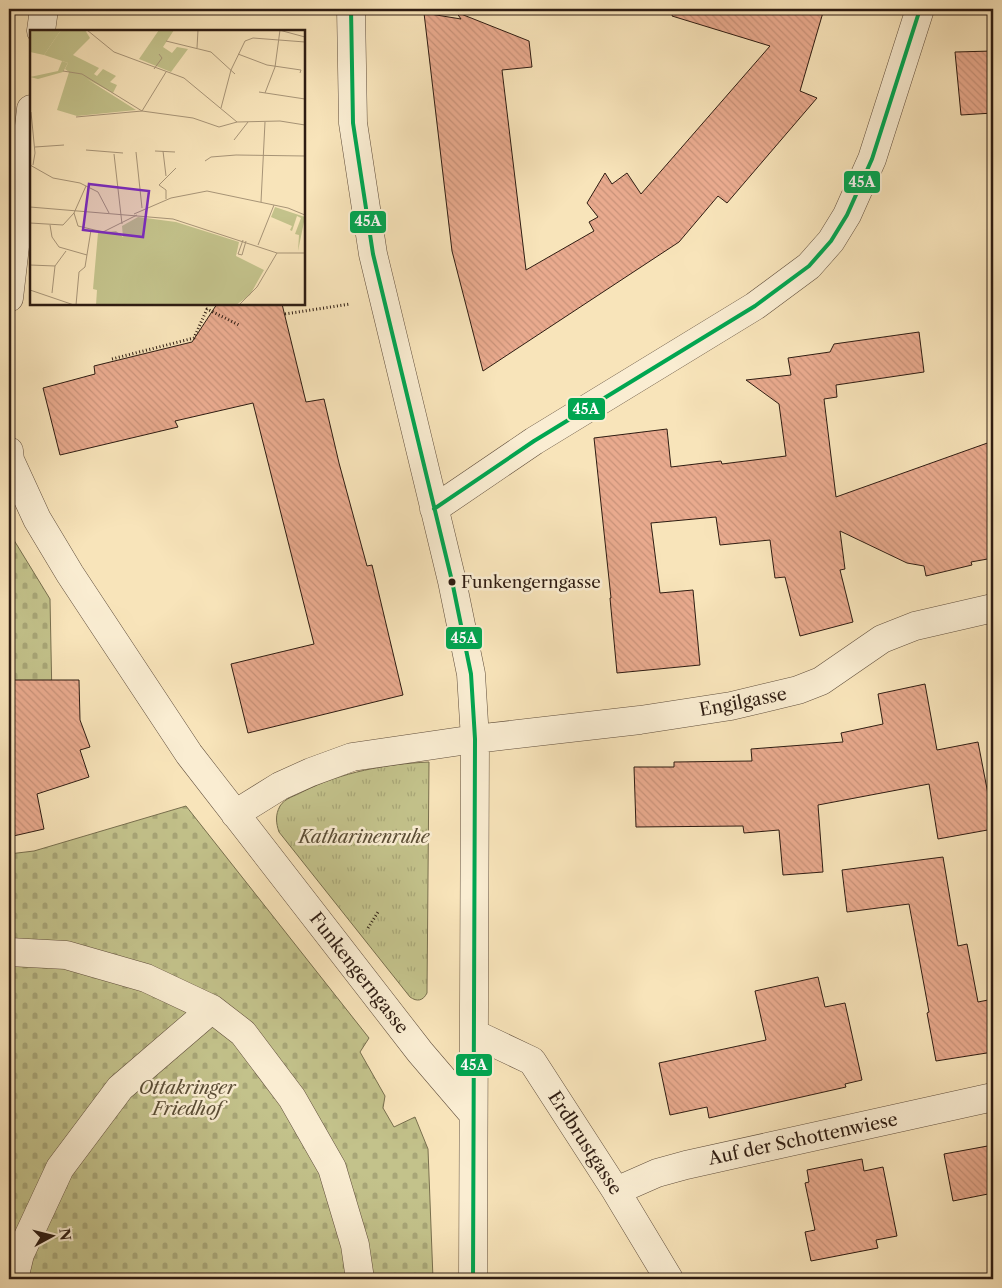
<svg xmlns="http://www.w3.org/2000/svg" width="1002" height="1288" font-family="'Libre Caslon Text',serif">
	<defs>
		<pattern id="grass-tufts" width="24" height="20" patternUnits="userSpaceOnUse" patternTransform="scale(1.25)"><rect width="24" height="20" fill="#c3c28b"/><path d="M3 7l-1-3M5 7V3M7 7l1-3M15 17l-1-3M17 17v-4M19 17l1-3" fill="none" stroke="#a8a677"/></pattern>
		<pattern id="cemetery-stones" width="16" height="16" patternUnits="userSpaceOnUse" patternTransform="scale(1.25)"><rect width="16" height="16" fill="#c3c28b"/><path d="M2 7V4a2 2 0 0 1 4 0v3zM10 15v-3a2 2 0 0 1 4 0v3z" fill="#a8a677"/></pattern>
		<pattern id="building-back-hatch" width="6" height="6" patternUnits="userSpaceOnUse" patternTransform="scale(1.25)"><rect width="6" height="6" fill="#e9aa8e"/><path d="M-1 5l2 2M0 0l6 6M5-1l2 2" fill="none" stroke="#c89279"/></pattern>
	</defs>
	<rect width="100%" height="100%" fill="#f8e4ba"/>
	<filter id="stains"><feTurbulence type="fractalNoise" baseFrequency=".004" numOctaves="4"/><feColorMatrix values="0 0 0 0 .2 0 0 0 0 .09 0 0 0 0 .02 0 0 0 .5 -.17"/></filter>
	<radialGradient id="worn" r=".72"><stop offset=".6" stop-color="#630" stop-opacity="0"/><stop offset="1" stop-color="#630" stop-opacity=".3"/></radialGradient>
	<path fill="url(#grass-tufts)" stroke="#786f4e" d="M429 762 427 993C423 1001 417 1002 410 997L279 832C276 823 275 815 280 806 285 798 295 796 302 792 342 772 386 764 429 762Z"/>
	<path fill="url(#cemetery-stones)" stroke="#786f4e" d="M9 532 50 599 52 700 12 755 9 756Z
		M186 806 369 1038 360 1052 385 1096 383 1108 394 1127 415 1117 428 1149 433 1279H9V854L34 851Z"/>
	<path fill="url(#building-back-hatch)" stroke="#2e1c12" d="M674 9H824L800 91 817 98 727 203 718 196 679 242 483 371 452 251 424 13 461 19 456 12 529 41 532 67 502 70 526 270 594 231 589 222 598 217 587 203 605 173 612 184 627 173 641 194 770 46 672 16Z
		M993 51V113L961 115 955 52Z
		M217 304H282L306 402 324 399 339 463 367 566 372 565 403 695 248 733 231 664 314 644 253 403 175 421 178 427 60 455 43 388 95 374 94 366 192 342Z
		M919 332 924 372 836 385 837 397 824 399 836 497 993 441V558L971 562 972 565 926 576 924 566 907 563 840 531 845 569 840 570 853 622 800 636 785 577 775 578 770 540 720 545 716 517 651 523 660 593 693 590 700 665 617 673 610 598H611L594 438 667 429 671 467 721 461 722 464 786 456 779 404 746 380 791 375 788 358 830 352 834 344Z
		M9 680H79L80 720 90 747 80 750 89 777 37 794 44 829 9 837Z
		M925 684 937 750 978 742 993 820V829L938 839 929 784 818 805 823 872 783 875 779 830 744 833 743 826 636 827 634 767H674V762L752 761 751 749 843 742 841 733 883 724 878 694Z
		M943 857 958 946 967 944 978 1002 993 999V1052L936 1061 927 1013 929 1012 909 904 847 912 842 870Z
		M818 977 825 1007 845 1003 862 1080 845 1084 846 1087 709 1118 707 1107 670 1115 659 1063 766 1040 755 991Z
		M993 1145V1193L953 1201 944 1154Z
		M862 1159 864 1171 883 1167 897 1236 876 1240 878 1248 811 1261 805 1232 815 1230 805 1183 809 1182 807 1170Z"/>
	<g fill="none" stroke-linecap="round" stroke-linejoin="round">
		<g stroke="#604e3c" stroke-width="29">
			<path id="minor" d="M351 9 353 123 373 254 452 581 471 674 475 739 473 1279
				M41 31 44 9
				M9 298 31 109
				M9 451 10 460 37 519 70 574 189 754 420 1052 473 1114
				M434 509 534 441 755 306 809 266 831 241 847 215 872 159 920 9
				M235 814 280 786 311 772 352 757 475 739 640 720 731 706 798 690 821 681 882 639 915 626 993 608
				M9 952 66 955 146 978 212 1009 243 1033 292 1098 332 1168 355 1245 360 1279
				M475 1034 532 1061 616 1191 669 1279
				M616 1191 657 1173 686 1165 993 1097
				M14 1279 20 1254 60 1168 120 1088 212 1009"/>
		</g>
		<path stroke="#2e1c12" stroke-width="3" stroke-dasharray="1 2.5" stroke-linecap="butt" d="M285 314 350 304
			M112 359 194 338 207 309 239 325
			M368 928 378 912"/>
		<use href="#minor" stroke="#faedd2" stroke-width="28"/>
		<g stroke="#faedd2" stroke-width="8">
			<path id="bus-1" d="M351 9 353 123 373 254 452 581 471 674 475 739 473 1279
				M434 509 534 441 755 306 809 266 831 241 847 215 872 159 920 9"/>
		</g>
		<use href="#bus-1" stroke="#00a651" stroke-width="4"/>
	</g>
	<circle fill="#2e1c12" stroke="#faedd2" stroke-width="2" cx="452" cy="582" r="4.5"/>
	<g text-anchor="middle" stroke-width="5" stroke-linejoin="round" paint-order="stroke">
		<g font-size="17" fill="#2e1c12" stroke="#faedd2" text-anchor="start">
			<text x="461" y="588">Funkengerngasse</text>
		</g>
		<g font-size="18" fill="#2e1c12" stroke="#faedd2">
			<text transform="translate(743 702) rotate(-11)" y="6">Engilgasse</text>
			<text transform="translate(359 973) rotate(52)" y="6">Funkengerngasse</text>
			<text transform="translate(803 1139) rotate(-12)" y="6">Auf der Schottenwiese</text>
			<text transform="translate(585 1143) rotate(57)" y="6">Erdbrustgasse</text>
		</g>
		<g font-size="18" font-style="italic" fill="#5b4e36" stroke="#faedd2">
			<text x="364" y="843">Katharinenruhe</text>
			<text x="187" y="1094">Ottakringer<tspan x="187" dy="21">Friedhof</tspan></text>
		</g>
	</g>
	<g transform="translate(30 30)">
		<rect width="275" height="275" fill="#f8e4ba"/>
		<path d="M32 31 38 33 33 42 8 49 0 47 28 41ZM245 177 275 187 268 221 269 205 265 204 271 188 267 186 262 201 260 200 262 196 241 187Z" fill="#c3c28b"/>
		<path d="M0 0H31L14 25 0 22Z" fill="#c3c28b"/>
		<path d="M108 187 146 192 209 212 206 226 234 240 220 265 206 275H66L67 260 63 259 68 203 86 201 93 207 92 196Z" fill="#c3c28b"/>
		<path d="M31 0H55L60 8 43 25 69 38 64 44 67 46 73 39 86 46 80 52 87 55 83 63 57 49 106 80 47 86 27 80 39 42 35 39 38 33 14 25ZM129 0H144L133 17 142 23 147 17 158 19 141 42 109 29Z" fill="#c3c28b"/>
		<path fill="none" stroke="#a79477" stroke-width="1" d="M57 0 84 22 154 48 207 92 250 91 275 95M249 0 275 7M136 11 181 22 205 44M167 18 168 0M208 24 237 35 271 40 270 43M124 39 132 28 129 24M33 41 52 44 112 81M229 62 275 69M235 63 245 37 250 0M191 78 201 40 215 11 223 8 275 12M112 81 136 42M1 82 5 123 3 135M46 87 112 81 163 88 189 97 207 92M204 110 218 92M5 117 34 115M56 120 93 123M125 121 145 122M133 121 136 146M106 122 112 178M84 124 92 194M175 131 181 127 206 125 275 126M0 135 23 148 50 153 68 162 79 183M136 169V160L129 155 146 138M231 172 235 92M0 177 143 189 247 223H275M44 183 48 196 73 202 107 185M104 184 141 168 177 161 258 178 275 185M0 193 33 195 44 183 56 156M20 195 22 207 29 217 57 225M213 210 208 224 212 225 216 211M228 215 244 175M0 235 25 236 36 221M0 260 44 275M22 263 25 236M46 275 49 242 55 237 61 200M209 275 227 257 247 223"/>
		<path fill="#7b2cbf" fill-opacity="0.15" stroke="#7b2cbf" stroke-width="2.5" d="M59 154 119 161 113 207 53 200Z"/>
		<rect width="275" height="275" fill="none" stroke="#2e1c12" stroke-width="2.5"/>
	</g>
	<g stroke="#faedd2" stroke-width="2">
		<rect x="843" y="170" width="38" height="24" rx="5" fill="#00a651"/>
		<rect x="349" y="210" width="38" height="24" rx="5" fill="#00a651"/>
		<rect x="567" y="397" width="39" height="24" rx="5" fill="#00a651"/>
		<rect x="445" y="626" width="38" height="24" rx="5" fill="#00a651"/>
		<rect x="455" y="1053" width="38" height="24" rx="5" fill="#00a651"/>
	</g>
	<g font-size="14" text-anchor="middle" font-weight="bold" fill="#fff">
		<text x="862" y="187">45A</text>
		<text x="368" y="226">45A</text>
		<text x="586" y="414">45A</text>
		<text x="464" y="643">45A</text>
		<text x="474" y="1070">45A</text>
	</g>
	<rect width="1002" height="1288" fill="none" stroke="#f8e4ba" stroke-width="30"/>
	<rect x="10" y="10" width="982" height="1268" fill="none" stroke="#2e1c12" stroke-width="2.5"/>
	<rect x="15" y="15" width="972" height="1258" fill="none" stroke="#2e1c12"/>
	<g transform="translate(52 1236) rotate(83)" stroke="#faedd2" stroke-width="4" paint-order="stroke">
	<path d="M0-4L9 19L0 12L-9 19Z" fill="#2e1c12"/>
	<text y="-8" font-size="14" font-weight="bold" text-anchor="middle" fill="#2e1c12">N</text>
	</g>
	<rect width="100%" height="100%" filter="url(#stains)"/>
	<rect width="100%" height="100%" fill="url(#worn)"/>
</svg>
